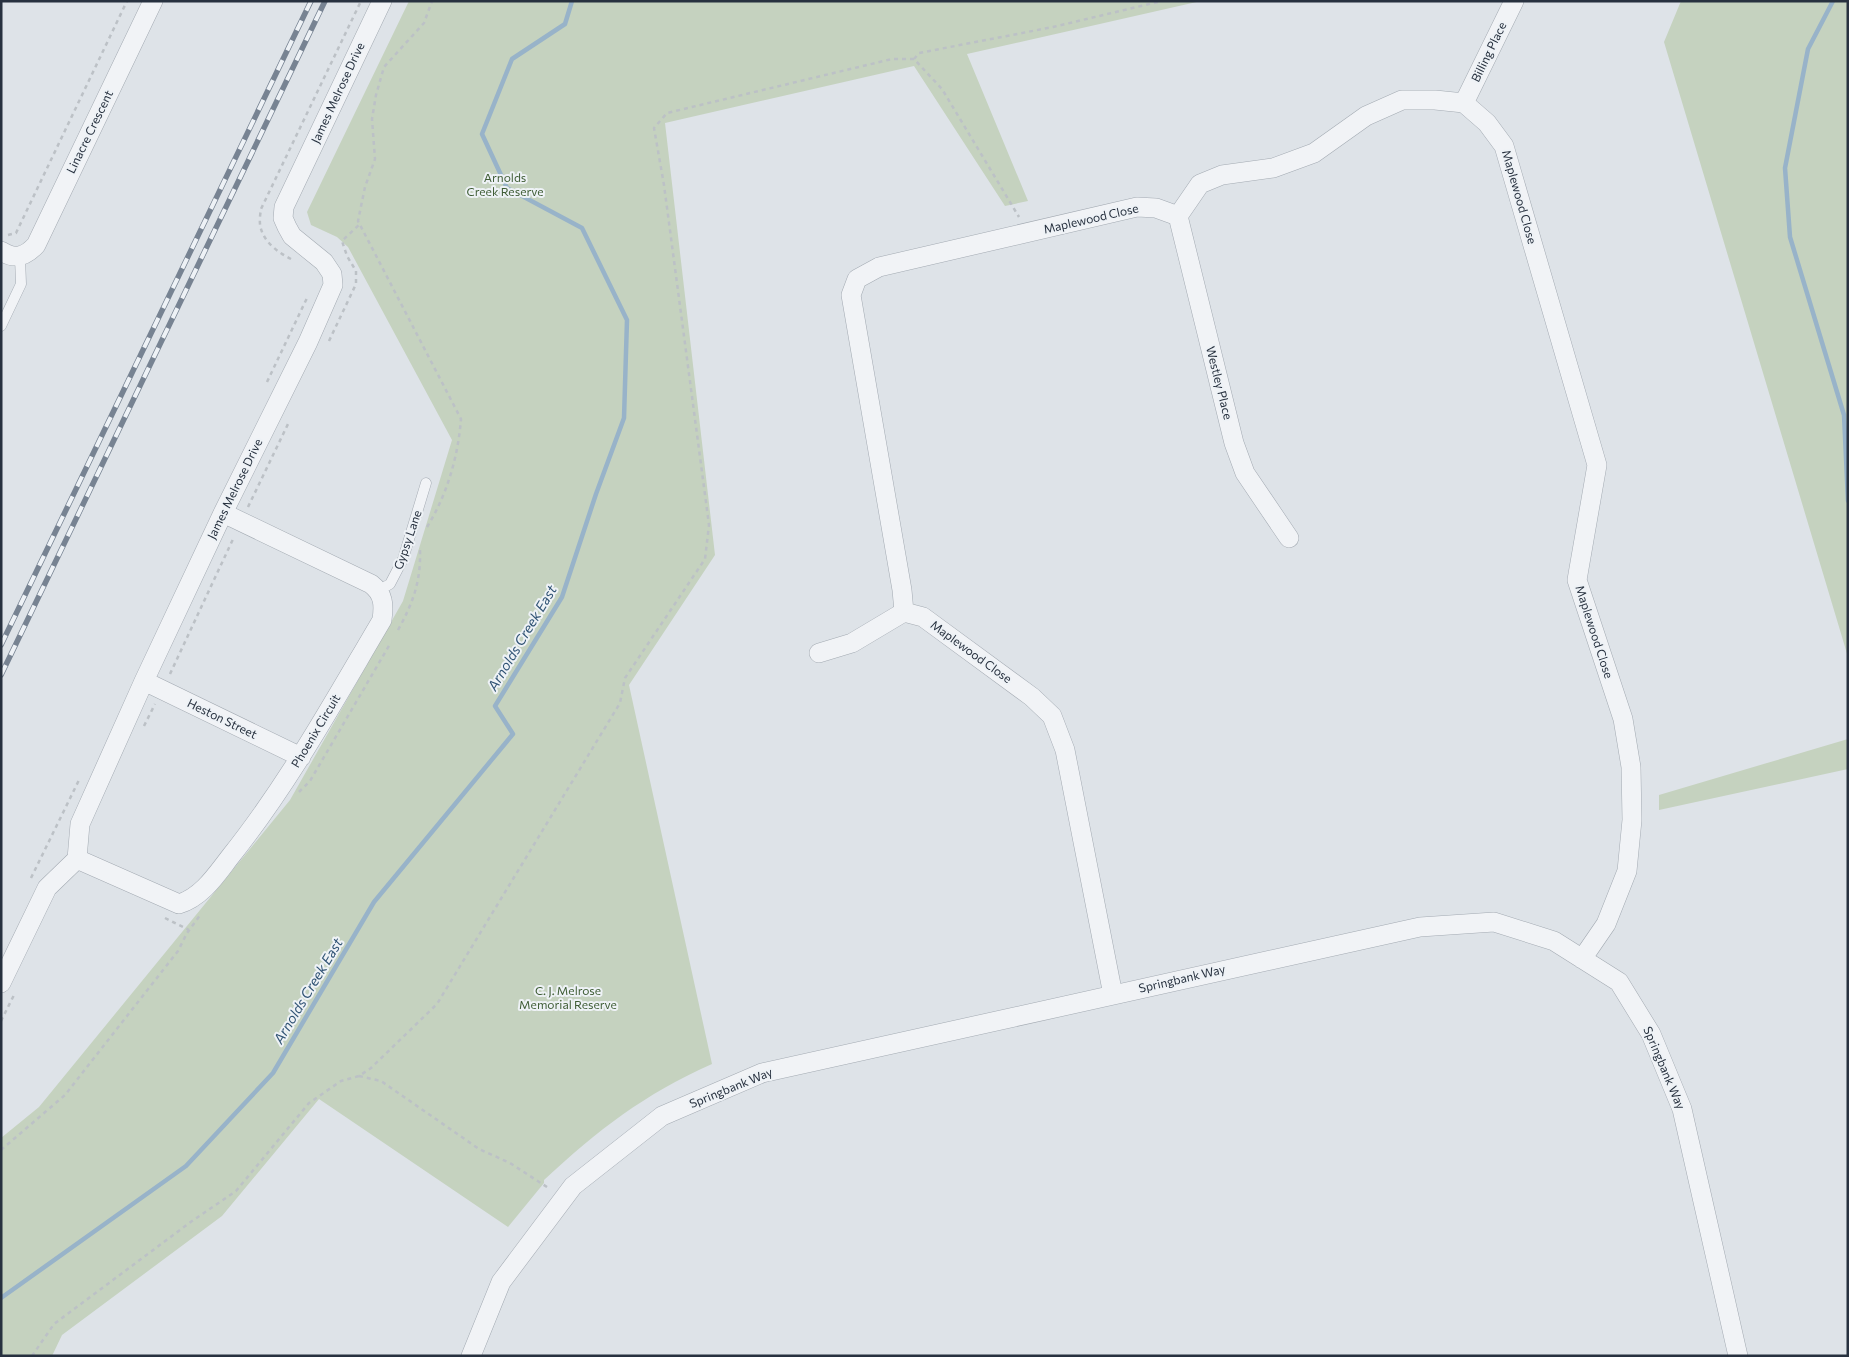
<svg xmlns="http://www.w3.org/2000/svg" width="1849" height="1357" font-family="Commissioner,sans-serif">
	<rect width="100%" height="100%" fill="#dee3e8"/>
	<path fill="#c5d2bf" d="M409 1H1201L967 54 1028 201 1005 206 914 66 665 123 715 555 629 685 712 1064C643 1095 599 1129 544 1180V1183L508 1227 319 1099 222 1216 62 1335 52 1356H1V1138L39 1107 290 800 403 601 452 440 348 247 337 237 311 225 307 212Z
		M1681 1H1848V657L1664 42Z
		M1848 739V769L1659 810V795Z"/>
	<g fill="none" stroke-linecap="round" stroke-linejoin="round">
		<path stroke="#98b3c9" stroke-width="4.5" d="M1833 1 1808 49 1785 168 1790 237 1844 415 1848 501
			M1 1298 186 1166 273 1073 374 902 513 734 495 706 562 597 596 494 624 418 627 320 582 228 507 188 482 134 512 59 565 24 572 1"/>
		<g stroke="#a3aab2" stroke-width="11">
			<path id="service" d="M1 326 21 284 20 257
				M379 590 390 584 403 559 426 483"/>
		</g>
		<g stroke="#a3aab2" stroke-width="20">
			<path id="minor" d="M1464 103 1514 1
				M1178 216 1234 443 1245 473 1289 538
				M1 251C15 260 25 257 36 245L153 1
				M819 653 852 643 904 612
				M144 681 301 757
				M77 859 179 904C202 897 216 875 230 857 289 783 334 701 382 620 384 605 384 594 371 584L223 513
				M1 983 47 888 77 859 80 824 144 681 223 513 308 342 333 285 332 274 324 262 292 236 287 227 283 218 284 207 382 1
				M1113 995 1065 750 1052 716 1032 697 923 617 904 612 902 590 851 295 857 279 879 267 1137 207 1156 208 1178 216 1200 184 1222 175 1273 168 1314 153 1366 116 1402 100H1435L1464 103 1487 123 1504 146 1597 465 1577 580 1623 719 1631 767 1632 820 1627 871 1606 924 1582 959
				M471 1356 501 1282 573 1186 662 1116 762 1073 1420 927 1494 922 1554 941 1619 982 1651 1034 1682 1109 1738 1356"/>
		</g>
		<path stroke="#bcc1c6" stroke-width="2.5" stroke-dasharray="4 4" stroke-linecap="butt" d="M914 59 919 53 1053 27 1162 1
			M8 235 16 233 127 1
			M291 259C279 253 265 243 261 229 259 223 260 215 261 209L361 1
			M329 341 356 284V271L347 256 342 241 360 224
			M267 382 307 298
			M248 507 288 424
			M427 527C447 495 458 457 461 419L358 221 365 187 375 159 372 119 376 95 384 67 424 23 432 1
			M398 630C413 603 421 581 420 550
			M170 674 234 537
			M144 726 155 704
			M299 792 310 781 390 644
			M31 878 79 780
			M165 918 189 930
			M1 1021 14 995
			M359 1076 381 1081 479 1149 510 1163 550 1189
			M1 1150 65 1095 178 951 187 933 201 914
			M32 1356 54 1324 192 1221 236 1191 309 1103 341 1081 359 1076 371 1068 437 1004 620 703 625 678 705 559 709 525 664 185 654 128 667 113 892 59H914L942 89 1019 217"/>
		<use href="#service" stroke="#f1f3f6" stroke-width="10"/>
		<use href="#minor" stroke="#f1f3f6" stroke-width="19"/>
		<g stroke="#778392" stroke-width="5.5">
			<path id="rail" d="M1 645 311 1
				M1 675 325 1"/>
		</g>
		<use href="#rail" stroke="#eef2f6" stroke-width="4" stroke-dasharray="11" stroke-linecap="butt"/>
	</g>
	<g text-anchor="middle" stroke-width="4" stroke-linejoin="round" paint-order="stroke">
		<g font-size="12" fill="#27313f" stroke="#eef2f6">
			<text transform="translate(1489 52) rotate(-64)" y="4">Billing Place</text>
			<text transform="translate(338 93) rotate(-65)" y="4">James Melrose Drive</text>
			<text transform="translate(90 132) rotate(-64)" y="4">Linacre Crescent</text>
			<text transform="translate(1519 197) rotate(74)" y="4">Maplewood Close</text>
			<text transform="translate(1091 219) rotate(-13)" y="4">Maplewood Close</text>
			<text transform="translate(1219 383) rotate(76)" y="4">Westley Place</text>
			<text transform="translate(235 489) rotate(-64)" y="4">James Melrose Drive</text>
			<text transform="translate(408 540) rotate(-71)" y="4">Gypsy Lane</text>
			<text transform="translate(1594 632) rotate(72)" y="4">Maplewood Close</text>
			<text transform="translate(971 652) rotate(36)" y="4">Maplewood Close</text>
			<text transform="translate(222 719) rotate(26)" y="4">Heston Street</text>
			<text transform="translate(316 731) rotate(-59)" y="4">Phoenix Circuit</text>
			<text transform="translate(1182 979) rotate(-13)" y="4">Springbank Way</text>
			<text transform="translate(1664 1068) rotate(67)" y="4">Springbank Way</text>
			<text transform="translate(731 1088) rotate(-22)" y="4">Springbank Way</text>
		</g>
		<g font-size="12" fill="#3e5c34" stroke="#eef2f6">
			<text x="505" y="182">Arnolds<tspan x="505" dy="14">Creek Reserve</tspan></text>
			<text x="568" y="995">C. J. Melrose<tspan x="568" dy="14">Memorial Reserve</tspan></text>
		</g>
		<g font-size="14" font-style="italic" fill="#305374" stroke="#eef2f6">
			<text transform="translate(522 638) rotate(-59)" y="5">Arnolds Creek East</text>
			<text transform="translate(308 991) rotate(-59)" y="5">Arnolds Creek East</text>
		</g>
	</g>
	<rect width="1849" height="1357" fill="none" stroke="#27313f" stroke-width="5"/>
</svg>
